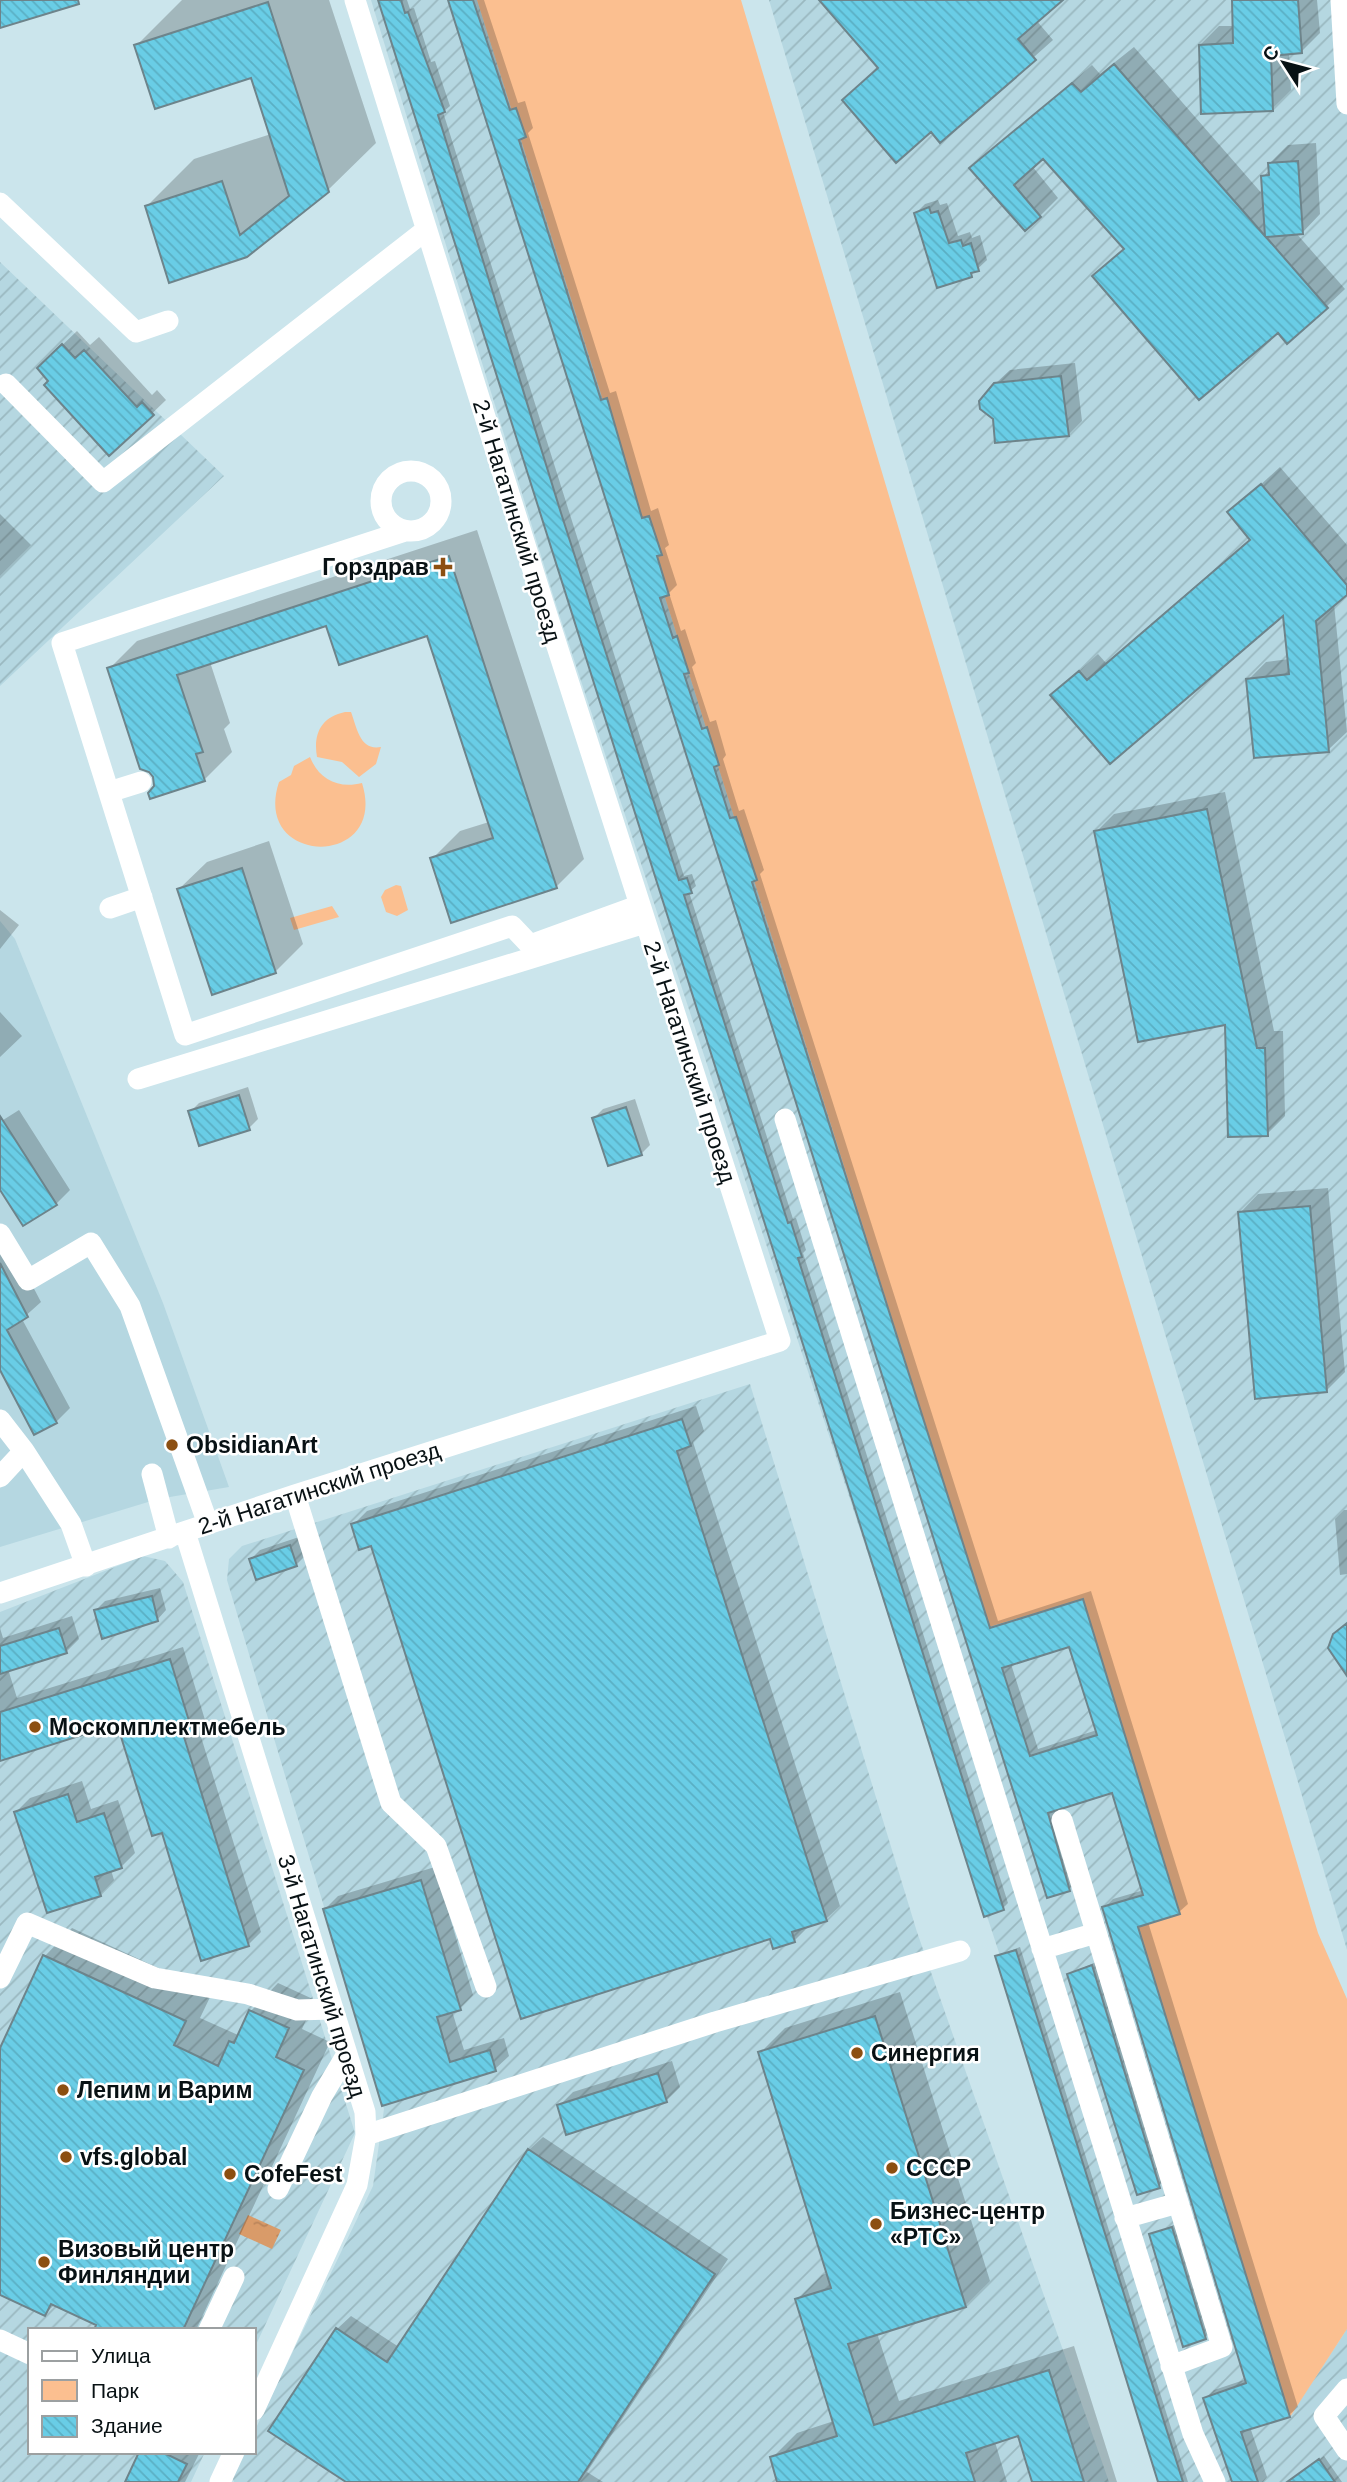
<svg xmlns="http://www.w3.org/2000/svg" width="1347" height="2482" font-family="Helvetica,sans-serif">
	<defs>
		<pattern id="industrial-furrows" width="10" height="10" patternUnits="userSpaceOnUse" patternTransform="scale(1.75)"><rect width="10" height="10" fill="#b5d7e1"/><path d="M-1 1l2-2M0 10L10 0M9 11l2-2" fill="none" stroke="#9ab8c0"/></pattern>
		<pattern id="water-ripples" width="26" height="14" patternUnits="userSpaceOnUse" patternTransform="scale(1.75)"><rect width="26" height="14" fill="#d99b69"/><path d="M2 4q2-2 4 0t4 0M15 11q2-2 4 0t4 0" fill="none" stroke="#b9845a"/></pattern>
		<pattern id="building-back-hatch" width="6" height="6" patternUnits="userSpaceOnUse" patternTransform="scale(1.75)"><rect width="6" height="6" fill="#69cde6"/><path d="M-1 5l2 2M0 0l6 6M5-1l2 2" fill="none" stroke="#5aafc4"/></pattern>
	</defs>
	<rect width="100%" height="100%" fill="#cbe5ec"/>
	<path fill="#b5d7e1" d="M0 921 15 939 163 1303 229 1487 158 1499 0 1547Z"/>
	<path fill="url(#industrial-furrows)" d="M371 0H477L989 1627 1083 1599 1180 1914 1290 2416 1347 2329V2482H1173L557 608Z
		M769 0H1347V1950L1288 1748Z
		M0 262 224 476 0 686Z
		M750 1384 917 1932 1109 2482H234L232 2476 244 2452H254V2432L373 2186 384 2109 227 1580 229 1559 242 1546Z
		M143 1556 165 1561 183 1582 355 2133 254 2349V2330H30V2452H205L191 2482H0V1612Z"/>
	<path fill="#fbbf90" d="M477 0H741L1318 1933 1347 1999V2329L1290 2417 1138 1927 1180 1913 1083 1599 989 1627Z
		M345 712H351C357 728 360 751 381 747L376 764 359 777 342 762 317 757C313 734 321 717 345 712Z
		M310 757C319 780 339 789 362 783 389 869 251 867 279 782L291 775 294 766Z
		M396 885 401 886 408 910 397 916 386 912 381 897 385 890Z
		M332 906 339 917 294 930 290 918Z"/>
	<path fill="url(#water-ripples)" d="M248 2215 281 2230 272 2249 239 2234Z"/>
	<path fill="#0003" fill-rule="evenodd" d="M182 0H329L376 143 328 190 246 256 147 206 194 159 271 134 252 76 136 46Z
		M380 0H407L410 9 414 8 431 62 435 61 450 106 443 112 684 876 692 874 696 886 689 892 793 1219 796 1218 806 1250 803 1253 1008 1903 1003 1908Z
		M449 0H484L518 103 525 101 533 128 528 133 610 393 616 391 651 511 658 508 669 545 665 548 677 585 669 593 681 631 685 629 696 663 692 667 710 722 716 720 726 755 723 759 739 811 744 809 764 870 760 874 998 1621 1091 1591 1188 1904 1179 1912 1148 1922 1298 2407 1289 2415 1250 2427 1267 2477 1263 2482H1234L1205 2399 1214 2390 1247 2379 1104 1908 1113 1899 1144 1890 1113 1791 1057 1809 1077 1881 1069 1889ZM1071 1645 1097 1730 1038 1749 1011 1664Z
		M821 0H1060L1036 20 1053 40 940 141 931 130 844 100 879 67Z
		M1233 0H1317L1320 33 1301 52 1289 53 1291 90 1272 109 1200 45 1219 26H1234Z
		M1134 47 1264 196 1263 177 1270 169 1269 164 1288 145 1316 143 1320 214 1302 233H1296L1345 289 1326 307 1278 330 1095 276 1125 248 1044 157 1032 166 1058 198 1040 216 972 168 1092 65 1100 74Z
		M938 200 940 205 947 203 958 236 970 232 972 238 980 235 987 260 971 275 916 213 925 204Z
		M77 331 90 345 99 337 152 395 157 390 166 400 110 454 51 381 53 354Z
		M1075 363 1082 421 1068 435 995 418V384L1010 370Z
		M1280 467 1347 545V592L1334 604 1347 732 1328 750 1248 680 1266 662 1289 659 1284 612 1053 695 1098 654 1106 663 1251 538 1230 513Z
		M0 514 31 545 0 576Z
		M477 530 584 859 556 887 432 859 460 831 489 822 428 634 327 624 210 662 230 723 224 729 232 752 204 780 155 786V777L109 669 137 641Z
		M1225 792 1274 1031H1283L1285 1116 1267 1134 1227 1023 1096 832 1114 814Z
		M269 841 303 944 275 972 179 889 207 862Z
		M0 910 19 925 0 949Z
		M0 1012 22 1036 0 1057Z
		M248 1087 258 1119 249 1128 190 1112 199 1103Z
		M635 1099 650 1145 641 1154 594 1118 603 1109Z
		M19 1110 70 1190 56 1204 0 1186V1122Z
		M1328 1188 1345 1372 1326 1391 1240 1213 1258 1194Z
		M0 1224 41 1302 22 1319 70 1408 56 1422 0 1367Z
		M696 1406 704 1431 693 1442 840 1906 826 1919 808 1927 794 1941 771 1937 353 1525 367 1511Z
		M1344 1510H1347V1574L1340 1575 1335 1519Z
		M299 1537 305 1556 296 1565 251 1559 260 1550Z
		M160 1588 166 1610 157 1620 96 1610 105 1601Z
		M72 1616 79 1639 66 1652 8 1669 17 1698 183 1647 205 1720 198 1727 261 1932 248 1945 163 1831 119 1722 0 1759V1628L3 1638Z
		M82 1781 91 1809 118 1800 135 1853 121 1867 111 1870 114 1880 100 1894 16 1812 30 1798Z
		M435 1867 473 1995 460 2008 452 2011 464 2050 504 2038 509 2056 495 2069 383 2103 324 1910 338 1896Z
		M72 1928 212 1993 200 2018 238 2035 251 2011 278 1983 315 2000 302 2029 330 2042 196 2330H96L99 2324 55 2304 45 2314 0 2293V2052L45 1956Z
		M1020 1947 1188 2482H1159L997 1956Z
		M1096 1962 1163 2182 1159 2186 1069 1974Z
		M900 1992 990 2281 965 2306 877 2333 899 2401 1074 2346 1117 2482H1034L1019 2434 995 2442 1007 2482H779L772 2458 797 2433 834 2421 797 2300 822 2275 828 2273 760 2053 785 2028Z
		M672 2061 680 2087 666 2101 559 2106 573 2092Z
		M543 2137 728 2259 587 2472 603 2482H349L337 2329 351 2316 399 2347 529 2150Z
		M1176 2224 1209 2333 1205 2338 1151 2235Z
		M141 2452H200L185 2482H127Z
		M1324 2456 1342 2482H1291L1296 2476Z"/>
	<path fill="url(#building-back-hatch)" stroke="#6d848b" stroke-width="2" fill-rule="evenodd" d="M0 0H78L79 4 0 28Z
		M378 0H401L405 13 408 12 445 112 438 115 561 513 679 880 687 878 692 893 684 895 788 1223 791 1222 802 1257 798 1258 1004 1910 984 1917Z
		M448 0H473L510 110 516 108 526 137 519 140 601 400 607 398 642 518 649 516 662 555 657 556 669 595 660 598 673 638 677 636 689 673 684 674 702 729 707 727 719 765 714 767 730 818 736 817 757 880 752 882 990 1628 1083 1599 1180 1914 1138 1927 1290 2417 1241 2432 1258 2482H1232L1203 2398 1246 2383 1102 1907 1143 1895 1112 1793 1048 1813 1070 1891 1047 1898ZM1069 1647 1097 1735 1030 1756 1002 1668Z
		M819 0H1063L1018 39 1036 60 940 143 931 132 896 163 842 100 878 68Z
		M1232 0H1298L1302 53 1271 56 1273 111 1201 114 1199 45 1233 43Z
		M268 2 329 192 247 257 169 283 145 206 222 181 240 235 289 196 251 78 155 109 134 45Z
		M1114 64 1265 236 1261 176 1269 175 1268 163 1298 161 1303 234 1266 237 1328 308 1287 344 1278 333 1199 400 1092 276 1124 249 1043 159 1014 185 1041 217 1025 231 969 168 1072 83 1081 92Z
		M929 207 931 213 938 211 949 243 961 240 963 246 971 243 979 271 971 273 972 277 937 288 914 213Z
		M62 344 75 358 84 350 137 407 142 402 154 415 109 456 44 385 48 381 37 368Z
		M1061 376 1069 436 995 443 993 419 980 409 979 401 994 383Z
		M1261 484 1347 585V595L1316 621 1329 752 1254 758 1246 679 1289 674 1283 616 1110 764 1050 695 1079 671 1087 680 1250 540 1227 512Z
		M449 556 557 888 451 923 430 858 493 838 427 636 339 665 326 626 177 675 203 752 196 754 205 781 150 799 148 793 154 786 153 777 149 772 140 769 107 668Z
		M1207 809 1257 1048H1265L1268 1136 1228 1137 1225 1025 1138 1042 1094 831Z
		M242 868 276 973 212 995 177 889Z
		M239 1095 250 1130 199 1146 188 1111Z
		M626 1107 642 1155 608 1166 592 1118Z
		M0 1116 57 1205 23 1226 0 1190Z
		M1310 1206 1327 1392 1255 1399 1238 1212Z
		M0 1263 28 1317 7 1330 57 1423 34 1435 0 1370Z
		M682 1419 691 1446 677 1451 827 1921 792 1932 795 1942 773 1949 770 1939 521 2019 371 1546 359 1550 351 1524Z
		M290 1545 297 1566 256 1580 249 1559Z
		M152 1596 158 1621 102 1639 94 1610Z
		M1347 1623V1676L1328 1648 1333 1634Z
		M59 1628 67 1653 0 1674V1646Z
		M170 1659 193 1734 184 1737 249 1946 201 1961 162 1833 152 1836 117 1724 0 1761V1712Z
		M68 1794 77 1822 104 1813 122 1868 95 1877 101 1896 47 1913 14 1812Z
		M421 1880 461 2010 437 2017 450 2062 490 2050 496 2071 382 2106 323 1909Z
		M1016 1950 1183 2482H1158L995 1956Z
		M43 1955 186 2021 174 2045 218 2066 229 2041 234 2043 249 2010 289 2028 276 2057 304 2070 183 2330H94L96 2325 51 2304 45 2316 0 2295V2048Z
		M1092 1965 1160 2188 1137 2195 1067 1974Z
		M875 2016 966 2307 848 2344 874 2425 1049 2370 1084 2482H1032L1018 2436 966 2453 975 2482H777L770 2457 837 2436 795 2299 831 2288 758 2052Z
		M658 2073 667 2102 566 2135 557 2105Z
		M528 2149 715 2274 578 2482H346L268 2431 336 2328 387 2362Z
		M1172 2227 1206 2339 1183 2347 1149 2234Z
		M139 2452H162L187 2464 178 2482H125Z
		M1319 2459 1335 2482H1287Z"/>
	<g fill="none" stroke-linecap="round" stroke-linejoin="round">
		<path stroke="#fff" stroke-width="21" d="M1341 0 1347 104
			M0 203 136 332 168 321
			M6 384 103 482 426 230
			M381 501a30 30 0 1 1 60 0a30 30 0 1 1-60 0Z
			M405 531 62 643 185 1035 512 926 530 945 640 905
			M109 792 141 782
			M110 908 142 897
			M138 1079 645 923
			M785 1119 1193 2434 1215 2482
			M0 1234 28 1280 91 1243 130 1306 208 1524
			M0 1420 24 1451 0 1477
			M24 1451 71 1524 86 1566
			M152 1474 169 1538
			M295 1495 391 1803 436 1846 486 1987
			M185 1532 365 2112 366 2135 357 2185 254 2410
			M0 1593 295 1495 780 1341 546 612 355 0
			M1062 1820 1222 2347 1171 2366
			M1042 1949 1096 1933
			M0 1978 27 1923 155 1978 248 1994 297 2010 331 2009
			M366 2135 715 2022 960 1951
			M278 2189 322 2096 347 2054
			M1125 2218 1178 2203
			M209 2330 234 2277
			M0 2340 30 2354
			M1347 2389 1324 2416 1347 2450
			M220 2482 234 2452"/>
	</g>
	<g fill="#8c4f11" stroke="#fff" stroke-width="2.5">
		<path d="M439.5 556.5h7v7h7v7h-7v7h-7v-7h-7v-7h7z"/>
		<circle cx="172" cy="1445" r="7"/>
		<circle cx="35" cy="1727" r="7"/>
		<circle cx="857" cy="2053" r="7"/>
		<circle cx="63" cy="2090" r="7"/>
		<circle cx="66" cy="2157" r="7"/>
		<circle cx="892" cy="2168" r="7"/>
		<circle cx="230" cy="2174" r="7"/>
		<circle cx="876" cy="2224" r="7"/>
		<circle cx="44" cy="2262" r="7"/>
	</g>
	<g text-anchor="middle" stroke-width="5" stroke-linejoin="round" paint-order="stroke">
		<g font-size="23" fill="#081114" stroke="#fff">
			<text transform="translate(517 521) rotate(73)" y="8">2-й Нагатинский проезд</text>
			<text transform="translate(690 1062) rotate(72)" y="8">2-й Нагатинский проезд</text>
			<text transform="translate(319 1488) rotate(-18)" y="8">2-й Нагатинский проезд</text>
			<text transform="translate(322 1976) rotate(73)" y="8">3-й Нагатинский проезд</text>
		</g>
		<g font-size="23" font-weight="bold" fill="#081114" stroke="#fff" text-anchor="start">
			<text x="429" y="575" text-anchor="end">Горздрав</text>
			<text x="186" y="1453">ObsidianArt</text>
			<text x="49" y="1735">Москомплектмебель</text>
			<text x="871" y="2061">Синергия</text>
			<text x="77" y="2098">Лепим и Варим</text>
			<text x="80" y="2165">vfs.global</text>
			<text x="906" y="2176">СССР</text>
			<text x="244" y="2182">CofeFest</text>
			<text x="890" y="2219">Бизнес-центр<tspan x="890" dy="26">«РТС»</tspan></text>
			<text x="58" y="2257">Визовый центр<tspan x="58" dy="26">Финляндии</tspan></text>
		</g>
	</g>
	<rect x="28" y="2328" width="228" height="126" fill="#ffffff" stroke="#9ca0a1" stroke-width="2"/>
	<rect x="42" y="2351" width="35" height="10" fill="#ffffff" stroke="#9ca0a1" stroke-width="2"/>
	<text x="91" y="2363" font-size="21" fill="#081114">Улица</text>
	<rect x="42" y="2380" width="35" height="21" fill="#fbbf90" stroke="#9ca0a1" stroke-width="2"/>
	<text x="91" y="2398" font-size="21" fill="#081114">Парк</text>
	<rect x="42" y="2416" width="35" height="21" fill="url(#building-back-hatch)" stroke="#9ca0a1" stroke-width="2"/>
	<text x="91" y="2433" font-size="21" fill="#081114">Здание</text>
	<g transform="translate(1284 63) rotate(306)" stroke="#ffffff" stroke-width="5" paint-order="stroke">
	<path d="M0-5L12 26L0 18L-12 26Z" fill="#081114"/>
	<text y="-10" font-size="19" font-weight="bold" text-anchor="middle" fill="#081114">С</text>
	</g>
</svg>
